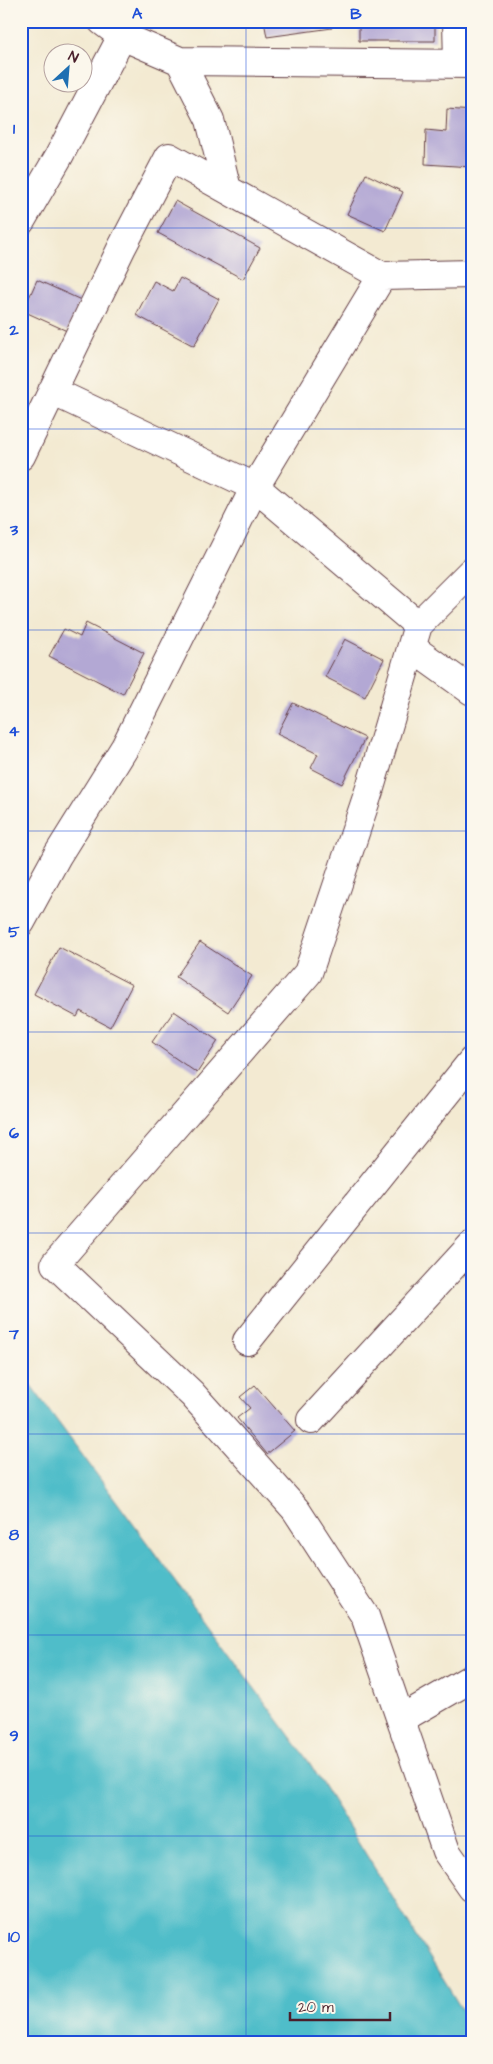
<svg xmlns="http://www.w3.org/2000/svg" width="493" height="2064" font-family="'Architects Daughter',sans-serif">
	<rect width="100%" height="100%" fill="#fbf7ec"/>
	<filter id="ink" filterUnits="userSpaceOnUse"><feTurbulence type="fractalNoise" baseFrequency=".02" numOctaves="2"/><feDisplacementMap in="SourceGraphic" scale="10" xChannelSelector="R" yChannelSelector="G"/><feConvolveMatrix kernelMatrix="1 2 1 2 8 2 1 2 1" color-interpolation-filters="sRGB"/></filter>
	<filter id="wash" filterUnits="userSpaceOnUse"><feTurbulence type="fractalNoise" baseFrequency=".0096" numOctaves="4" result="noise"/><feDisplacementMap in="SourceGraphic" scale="20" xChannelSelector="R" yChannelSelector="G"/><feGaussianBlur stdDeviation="1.12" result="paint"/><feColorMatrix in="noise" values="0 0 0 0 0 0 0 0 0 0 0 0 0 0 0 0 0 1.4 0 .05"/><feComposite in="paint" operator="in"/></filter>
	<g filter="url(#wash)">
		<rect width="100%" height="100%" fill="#f3ead2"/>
		<path fill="#50bdc9" stroke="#4d6e7a" d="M21 1372 309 1762 472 2026V2043H21Z"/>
		<g id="blocks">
			<path fill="#b3a8d4" d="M264 21H331L332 28 267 37Z
				M359 21H435V41H359Z
				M447 109 472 111V167L425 164 426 130 446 132Z
				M366 174 403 192 385 231 347 214Z
				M175 201 260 248 243 279 158 233Z
				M180 278 219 299 194 346 136 315 154 281 173 291Z
				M37 280 81 300 67 331 23 311Z
				M86 623 144 653 123 694 49 656 64 629 80 637Z
				M345 639 384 659 365 697 325 677Z
				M293 703 365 738 342 784 311 768 318 754 277 734Z
				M200 942 252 976 228 1012 176 977Z
				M59 947 132 985 110 1027 80 1011 77 1017 34 994Z
				M174 1011 218 1041 197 1073 152 1042Z
				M255 1385 295 1431 267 1454 237 1418 250 1408 240 1397Z"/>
		</g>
	</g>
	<g filter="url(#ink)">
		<use href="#blocks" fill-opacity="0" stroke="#633d44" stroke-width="1"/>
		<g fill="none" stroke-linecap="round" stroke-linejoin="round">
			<g stroke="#633d44" stroke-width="30">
				<path id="minor" d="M102 21 122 36 180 61 472 64
					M457 21 458 64
					M180 61 210 120 227 189
					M21 221 59 156 130 21
					M52 391 255 487 418 625
					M21 456 122 247 169 157 382 276
					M472 571 418 625 370 788 308 973 55 1264 192 1394 296 1510 365 1616 446 1851 472 1888
					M412 648 472 691
					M21 922 57 856 125 747 255 487 382 276 472 274
					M247 1341 472 1061
					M311 1420 472 1245
					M401 1719 472 1678"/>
			</g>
			<use href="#minor" stroke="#fff" stroke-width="28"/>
		</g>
	</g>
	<path fill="none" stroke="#1d4ed8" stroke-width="1" stroke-opacity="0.55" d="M246 21V2043M21 228H472M21 429H472M21 630H472M21 831H472M21 1032H472M21 1233H472M21 1434H472M21 1635H472M21 1836H472"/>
	<rect width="493" height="2064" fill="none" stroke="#fbf7ec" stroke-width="55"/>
	<g transform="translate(68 68) rotate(26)"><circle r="24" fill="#fbf7ec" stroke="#b4a19f"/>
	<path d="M0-4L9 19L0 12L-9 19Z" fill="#1f6fb2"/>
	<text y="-8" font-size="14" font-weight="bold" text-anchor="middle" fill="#4a1f2b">N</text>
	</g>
	<path d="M290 2012v8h100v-8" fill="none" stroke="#4a1f2b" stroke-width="2.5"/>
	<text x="298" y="2012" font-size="15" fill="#4a1f2b" stroke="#fbf7ec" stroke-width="4" paint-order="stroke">20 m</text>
	<rect x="28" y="28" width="438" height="2008" fill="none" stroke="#1d4ed8" stroke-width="2"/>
	<g font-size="16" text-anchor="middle" font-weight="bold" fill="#1d4ed8">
		<text x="137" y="19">A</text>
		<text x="356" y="19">B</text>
		<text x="14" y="134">1</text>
		<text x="14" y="335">2</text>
		<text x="14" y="535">3</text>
		<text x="14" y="736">4</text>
		<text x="14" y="937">5</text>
		<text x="14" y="1138">6</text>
		<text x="14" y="1339">7</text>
		<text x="14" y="1540">8</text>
		<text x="14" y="1741">9</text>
		<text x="14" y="1942">10</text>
	</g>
</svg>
